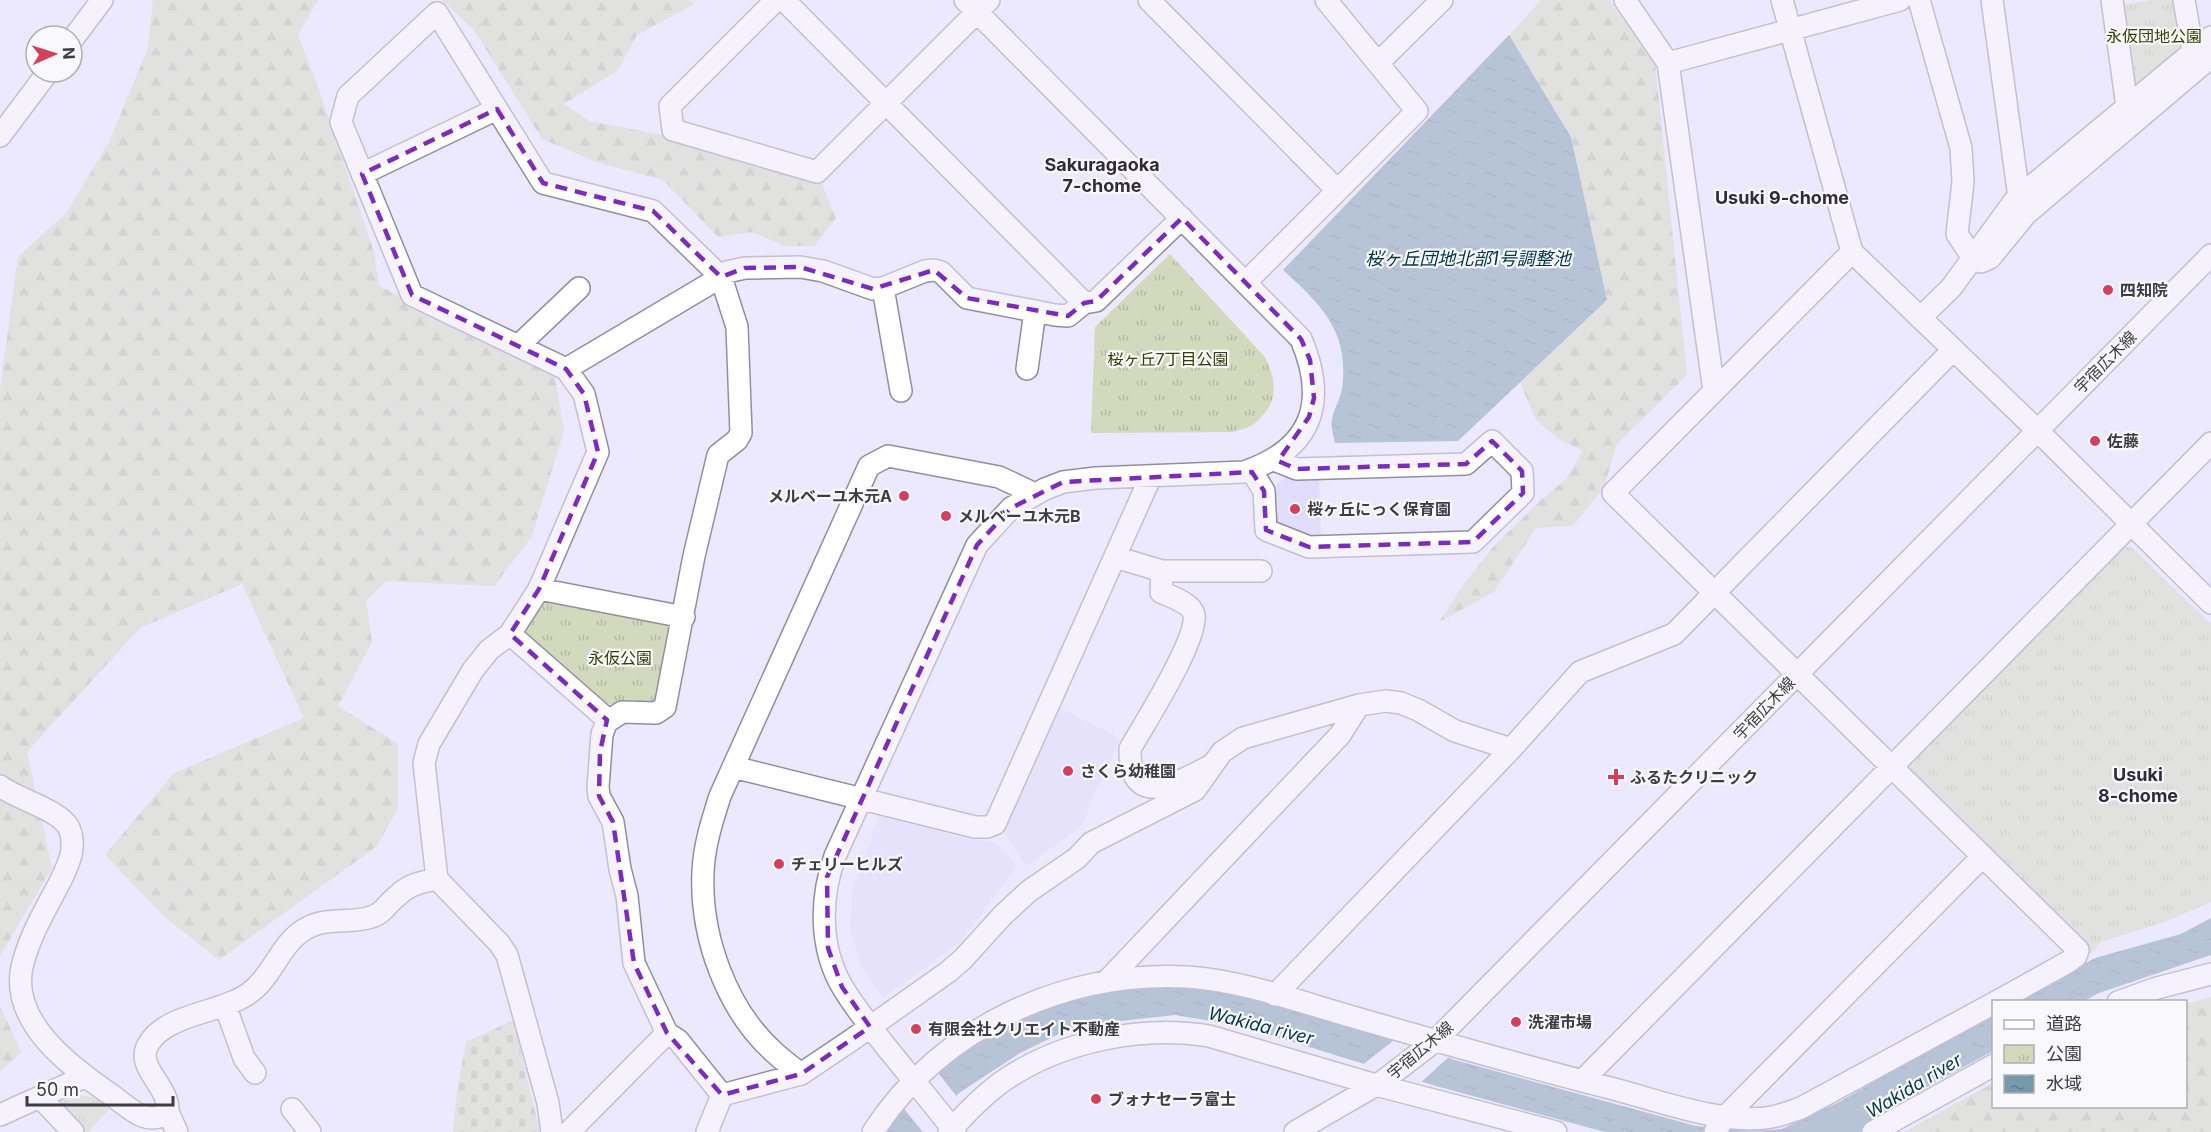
<svg xmlns="http://www.w3.org/2000/svg" width="2211" height="1132" font-family="Inter,'Noto Sans JP',sans-serif">
	<defs>
		<pattern id="forest-firs" width="22" height="20" patternUnits="userSpaceOnUse" patternTransform="scale(1.5)"><rect width="22" height="20" fill="#d2d9bc"/><path d="M5 1l3.5 6h-7zM16 11l3.5 6h-7z" fill="#b5bba3"/></pattern>
		<pattern id="cemetery-stones" width="16" height="16" patternUnits="userSpaceOnUse" patternTransform="scale(1.5)"><rect width="16" height="16" fill="#d2d9bc"/><path d="M2 7V4a2 2 0 0 1 4 0v3zM10 15v-3a2 2 0 0 1 4 0v3z" fill="#b5bba3"/></pattern>
		<pattern id="park-tufts" width="24" height="20" patternUnits="userSpaceOnUse" patternTransform="scale(1.5)"><rect width="24" height="20" fill="#d2d9bc"/><path d="M3 7l-1-3M5 7V3M7 7l1-3M15 17l-1-3M17 17v-4M19 17l1-3" fill="none" stroke="#b5bba3"/></pattern>
		<pattern id="water-ripples" width="26" height="14" patternUnits="userSpaceOnUse" patternTransform="scale(1.5)"><rect width="26" height="14" fill="#7699ab"/><path d="M2 4q2-2 4 0t4 0M15 11q2-2 4 0t4 0" fill="none" stroke="#627e8d"/></pattern>
	</defs>
	<rect width="100%" height="100%" fill="#ece8fe"/>
	<path fill="#e1dcf9" d="M1285 478 1319 479 1321 542 1271 527 1270 490Z
		M1061 708 1121 739 1090 803 1085 821 1069 836 1026 866 1002 829Z
		M880 814 958 837 996 842 1017 866 962 941 883 998 861 966 850 928 852 889Z"/>
	<path fill="url(#forest-firs)" d="M153 0H318L298 35 319 90 374 252 379 286 478 332 554 372 564 431 531 538 494 586 386 581 366 601 372 642 338 706 398 744V809L376 847 219 960 165 917 105 855 174 773 304 718 242 584 140 628 27 752 52 868 0 956V389L18 257 67 212 110 140 148 48Z
		M442 0H689L694 4 637 35 617 71 564 104 589 121 773 156 822 184 836 218 815 246H785L752 232 718 237 663 180 596 162 542 139 474 30Z
		M1541 0H1609L1655 62 1687 375 1617 444 1604 487 1573 526 1536 528 1494 592 1439 622 1466 581 1493 547 1541 500 1565 480 1583 451 1557 438 1536 420 1520 382 1607 300 1571 137 1509 35Z
		M2211 997V1132H1904L1993 1083 1994 1106H2186V1004Z
		M0 1006 21 1052 0 1072Z"/>
	<path fill="url(#cemetery-stones)" d="M513 1020 540 1132H453L457 1092 466 1042Z"/>
	<path fill="url(#park-tufts)" d="M2151 0H2175L2184 41 2181 51 2139 85 2132 86 2121 5Z
		M1170 254 1264 356C1275 376 1280 399 1261 417 1258 420 1255 424 1250 426 1245 429 1238 430 1232 432L1091 433 1095 327Z
		M2122 547H2131L2211 624V902L2167 921 2101 942 2091 954 1910 774 1909 764Z
		M552 600 667 623 669 629 657 698 651 704H606L526 633C528 619 539 604 552 600Z
		M77 1095 103 1099 112 1107 88 1132H81L64 1115 62 1098Z"/>
	<path fill="url(#water-ripples)" d="M1509 35 1571 137 1607 300 1458 441 1335 443C1334 436 1330 427 1332 420 1333 410 1340 400 1342 389 1350 333 1322 305 1283 270Z
		M2211 918V955L2099 993 2084 1001 2012 1002 2095 958 2181 934Z
		M1185 982 1378 1031 1455 1060 1696 1126 1750 1131 1782 1129 1841 1101 1993 1012V1051L1907 1098 1831 1132H1605L1436 1086 1241 1026 1175 1015 1075 1026 1020 1053 959 1093 922 1132H881L941 1065 1023 1014 1076 996Z"/>
	<path fill="#ece8fe" d="M1398 1037 1451 1055 1419 1084 1361 1066Z
		M935 1069 958 1098 926 1132H923L900 1104Z"/>
	<g fill="none" stroke-linecap="round" stroke-linejoin="round">
		<path stroke="#7699ab" stroke-width="34" d="M1833 1132 1866 1116 1908 1092"/>
		<g stroke="#928ea2" stroke-width="24">
			<path id="minor" d="M776 0 670 106 673 130 817 172 989 0
				M784 0 1084 303 1096 301 1182 218
				M1149 0 1337 190
				M1625 0 1668 63 1714 391
				M1782 0 1852 252 2037 430 2211 603
				M1919 0 1961 148 1963 182 1957 234 1973 258 1981 262 1990 258 2026 214 2211 57
				M1992 0 2019 197
				M2112 0 2127 106
				M2184 0 2193 52
				M72 40 102 0
				M1378 63 1442 0
				M1668 63 1900 0
				M0 136 48 72
				M362 174 497 109
				M1852 252 1613 493 2078 950 2076 956 2068 962 1996 1002
				M1246 282 1417 111 1326 0
				M883 288 901 391
				M1920 318 1951 288 2015 200 2211 37
				M518 346 579 288
				M566 369 721 277 727 272 745 268 800 267 823 271 873 289 883 288 925 271 934 270 941 272 967 298 1055 315 1068 316 1084 303
				M1027 369 1035 311
				M1251 470 1264 491 1266 530 1309 547 1473 542 1523 493 1522 471 1492 441 1466 464 1297 469 1274 460
				M1115 557 1162 571H1261
				M1162 571 1161 592C1171 597 1192 603 1194 615 1198 640 1144 724 1130 749 1129 812 1179 782 1212 765
				M539 589 684 617
				M510 634 608 720
				M733 767 975 827H987L995 824 1151 476
				M0 786C17 799 60 810 69 828 77 847 69 863 61 880 47 907 29 936 22 967 10 1023 72 1068 113 1096 129 1108 148 1128 168 1112 170 1086 135 1068 148 1045 164 1014 221 1013 248 994 275 975 280 941 309 927 330 917 351 924 371 917 383 914 387 904 396 897 408 885 420 882 437 879
				M1106 982 1340 735 1359 705
				M1275 995 1511 749 1580 672 1674 634 1953 350
				M2118 1002 2157 988 2211 974
				M225 1005 244 1058 255 1073
				M801 1074C793 1068 784 1061 776 1054 727 1011 700 937 703 872 704 846 712 821 720 796L869 466 888 456 999 477 1035 494
				M1582 1081 2211 443
				M40 1097 73 1132
				M292 1109 310 1132
				M168 1112 177 1132
				M0 1115 84 1077
				M552 1132 548 1103 507 955 499 943 437 879 424 763 429 744 473 670 489 650 510 634 539 589 598 452 584 394 566 369 412 295 341 122 348 96 437 13 543 183 653 211 721 277 737 327 741 433 737 440 718 455 694 556 665 707 656 713 622 712 607 722 602 734 598 787 599 796 613 822 620 869 627 896 634 963 667 1033 678 1040 722 1095 801 1074 853 1039 948 972 963 959 1003 915 1029 891 1077 858 1091 843 1195 790 1222 752 1243 738 1359 705 1386 701 1401 703 1418 710 1455 731 1511 749
				M569 1132 667 1033
				M707 1132 722 1095
				M873 1132C940 1028 1065 970 1188 977 1244 981 1300 1002 1353 1017 1439 1042 1524 1066 1610 1088 1657 1100 1725 1126 1772 1117 1782 1115 1792 1111 1801 1108L1994 1003
				M949 1132C966 1113 985 1093 1006 1079 1063 1041 1142 1025 1209 1036L1376 1085 1556 1132
				M955 1132C935 1106 913 1080 892 1054 875 1033 857 1011 843 988 819 948 820 898 835 856L977 545 1011 508 1045 489 1063 482 1096 478 1244 472C1312 449 1328 403 1301 339L965 0
				M1295 1132 1383 1081 1435 1041 2211 255
				M1715 1132 1724 1118 1982 857
				M1873 1132 1994 1065"/>
		</g>
		<use href="#minor" stroke="#fff" stroke-width="21"/>
	</g>
	<path d="M0 0H2211V1132H0ZM497 109 543 183 653 211 721 277 745 268 800 267 873 289 934 270 967 298 1068 316 1084 303 1096 301 1182 218 1301 339 1310 360 1314 398 1309 417 1278 461 1297 469 1466 464 1492 441 1522 471 1523 493 1473 542 1309 547 1266 530 1264 491 1252 472 1063 482 1011 508 977 545 827 877 828 948 842 987 870 1027 801 1074 722 1095 667 1033 634 963 613 822 599 796 600 752 607 720 510 634 539 589 598 452 584 394 566 369 412 295 362 174Z" fill="#ece8fe" fill-opacity=".55" fill-rule="evenodd"/>
	<path fill="none" stroke="#7b2cbf" stroke-width="4.5" stroke-dasharray="12 8" stroke-linejoin="round" d="M497 109 543 183 653 211 721 277 745 268 800 267 873 289 934 270 967 298 1068 316 1084 303 1096 301 1182 218 1301 339 1310 360 1314 398 1309 417 1278 461 1297 469 1466 464 1492 441 1522 471 1523 493 1473 542 1309 547 1266 530 1264 491 1252 472 1063 482 1011 508 977 545 827 877 828 948 842 987 870 1027 801 1074 722 1095 667 1033 634 963 613 822 599 796 600 752 607 720 510 634 539 589 598 452 584 394 566 369 412 295 362 174Z"/>
	<g fill="#d1415e" stroke="#f9f8fc" stroke-width="2">
		<circle cx="2108" cy="290" r="6"/>
		<circle cx="2095" cy="441" r="6"/>
		<circle cx="904" cy="496" r="6"/>
		<circle cx="1295" cy="509" r="6"/>
		<circle cx="946" cy="516" r="6"/>
		<circle cx="1068" cy="771" r="6"/>
		<path d="M1613 768h6v6h6v6h-6v6h-6v-6h-6v-6h6z"/>
		<circle cx="779" cy="864" r="6"/>
		<circle cx="1516" cy="1022" r="6"/>
		<circle cx="916" cy="1029" r="6"/>
		<circle cx="1096" cy="1099" r="6"/>
	</g>
	<g text-anchor="middle" stroke-width="4.5" stroke-linejoin="round" paint-order="stroke">
		<g font-size="16" fill="#353e03" stroke="#f9f8fc">
			<text x="2154" y="42">永仮団地公園</text>
			<text x="1168" y="365">桜ヶ丘7丁目公園</text>
			<text x="620" y="664">永仮公園</text>
		</g>
		<g font-size="16" font-weight="bold" fill="#3d3c44" stroke="#f9f8fc" text-anchor="start">
			<text x="2120" y="296">四知院</text>
			<text x="2107" y="447">佐藤</text>
			<text x="892" y="502" text-anchor="end">メルベーユ木元A</text>
			<text x="1307" y="515">桜ヶ丘にっく保育園</text>
			<text x="958" y="522">メルベーユ木元B</text>
			<text x="1080" y="777">さくら幼稚園</text>
			<text x="1630" y="783">ふるたクリニック</text>
			<text x="791" y="870">チェリーヒルズ</text>
			<text x="1528" y="1028">洗濯市場</text>
			<text x="928" y="1035">有限会社クリエイト不動産</text>
			<text x="1108" y="1105">ブォナセーラ富士</text>
		</g>
		<g font-size="16" fill="#3d3c44" stroke="#f9f8fc">
			<text transform="translate(2105 362) rotate(-45)" y="6">宇宿広木線</text>
			<text transform="translate(1764 708) rotate(-46)" y="6">宇宿広木線</text>
			<text transform="translate(1420 1050) rotate(-40)" y="6">宇宿広木線</text>
		</g>
		<g font-size="18" font-weight="bold" fill="#2f2b3c" stroke="#f9f8fc">
			<text x="1102" y="171">Sakuragaoka<tspan x="1102" dy="21">7-chome</tspan></text>
			<text x="1782" y="204">Usuki 9-chome</text>
			<text x="2138" y="781">Usuki<tspan x="2138" dy="21">8-chome</tspan></text>
		</g>
		<g font-size="18" font-style="italic" fill="#003549" stroke="#f9f8fc">
			<text x="1468" y="265">桜ヶ丘団地北部1号調整池</text>
			<text transform="translate(1261 1026) rotate(14)" y="6">Wakida river</text>
			<text transform="translate(1914 1086) rotate(-31)" y="6">Wakida river</text>
		</g>
	</g>
	<rect x="1992" y="1000" width="195" height="108" fill="#f9f8fc" stroke="#aeadb2" stroke-width="1.5"/>
	<rect x="2004" y="1020" width="30" height="9" fill="#ffffff" stroke="#aeadb2" stroke-width="1.5"/>
	<text x="2046" y="1030" font-size="18" fill="#3d3c44">道路</text>
	<rect x="2004" y="1045" width="30" height="18" fill="url(#park-tufts)" stroke="#aeadb2" stroke-width="1.5"/>
	<text x="2046" y="1060" font-size="18" fill="#3d3c44">公園</text>
	<rect x="2004" y="1075" width="30" height="18" fill="url(#water-ripples)" stroke="#aeadb2" stroke-width="1.5"/>
	<text x="2046" y="1090" font-size="18" fill="#3d3c44">水域</text>
	<g transform="translate(54 54) rotate(87)"><circle r="28" fill="#f9f8fc" stroke="#aeadb2" stroke-width="1.5"/>
	<path d="M0-4.5L10 22L0 15L-10 22Z" fill="#d1415e"/>
	<text y="-9" font-size="16" font-weight="bold" text-anchor="middle" fill="#3d3c44">N</text>
	</g>
	<path d="M27 1096v9h146v-9" fill="none" stroke="#3d3c44" stroke-width="3"/>
	<text x="36" y="1096" font-size="18" fill="#3d3c44" stroke="#f9f8fc" stroke-width="4.5" paint-order="stroke">50 m</text>
</svg>
